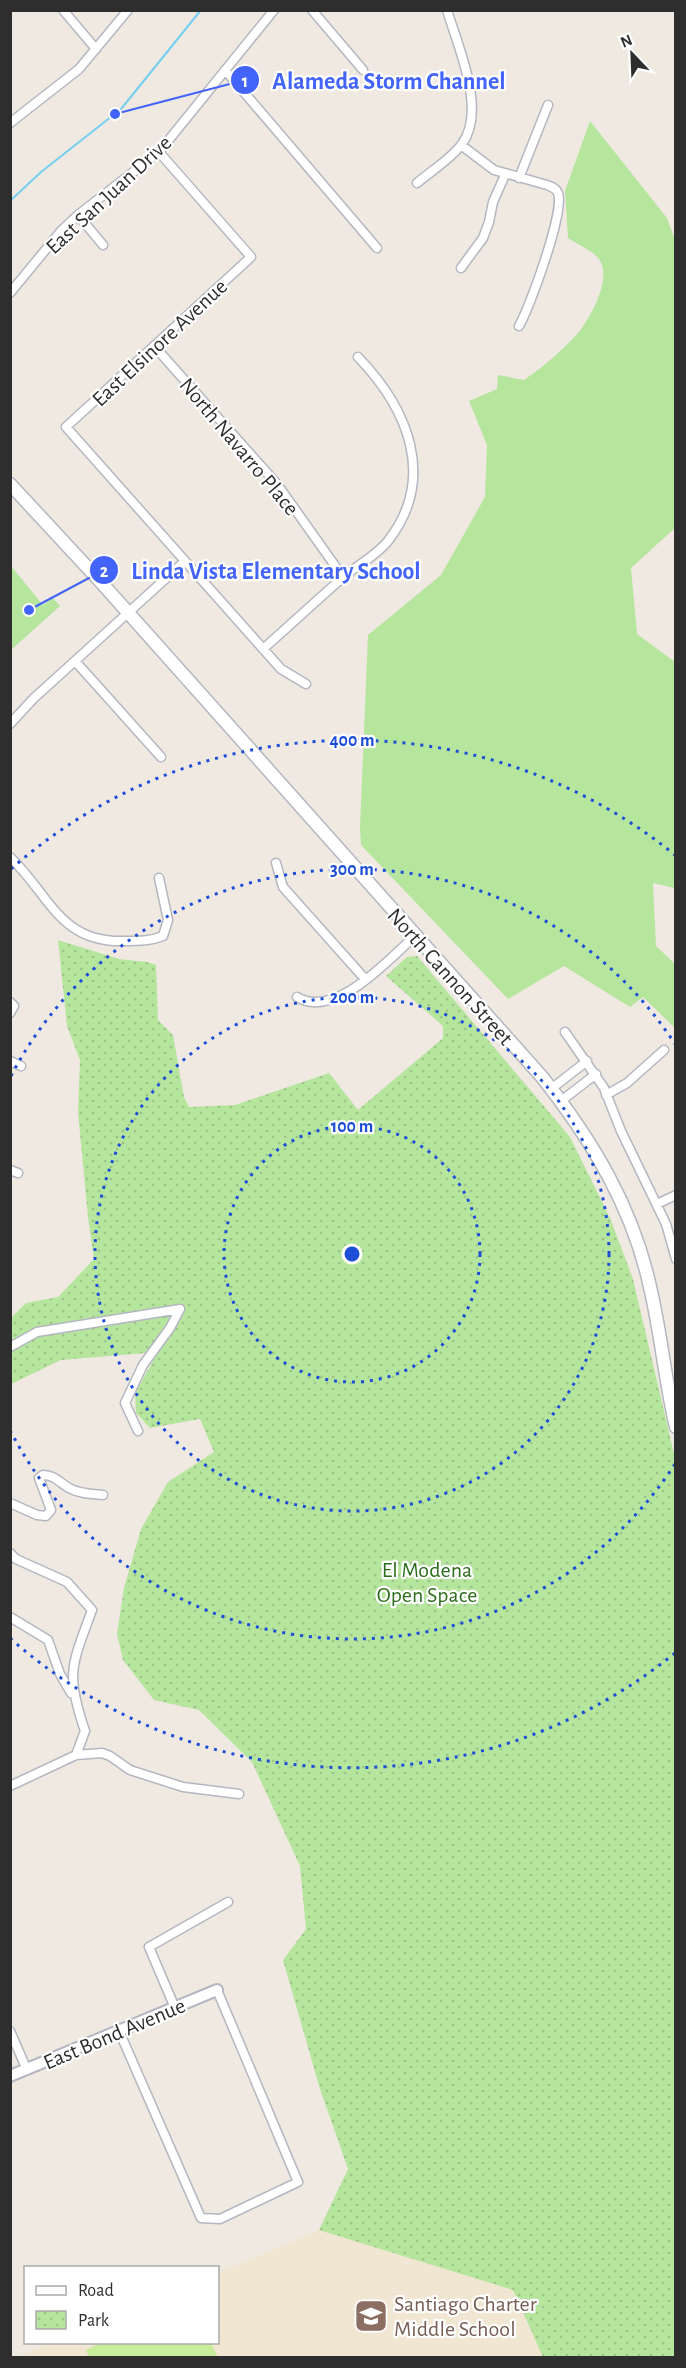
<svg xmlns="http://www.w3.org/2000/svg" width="686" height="2368" font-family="'Alegreya Sans',sans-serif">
	<defs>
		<pattern id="park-dots" width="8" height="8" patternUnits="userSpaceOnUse" patternTransform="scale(1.5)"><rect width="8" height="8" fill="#b6e59e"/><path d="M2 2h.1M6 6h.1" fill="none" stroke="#9dc588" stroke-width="1.8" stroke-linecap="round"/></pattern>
	</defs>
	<rect width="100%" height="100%" fill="#efe9e1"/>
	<path fill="#f0e6d1" d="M319 2230 513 2290 543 2357 16 2358 51 2343 218 2342V2273Z"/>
	<path fill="#b6e59e" d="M590 121 667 218 675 240V528L631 568 637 634 675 662V888L653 883 656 946 675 964V1028L643 997 630 1007 564 966 508 999 361 845 360 827 368 635 441 575 485 497 487 445 469 401 497 389 498 375 524 380C541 369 570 344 582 328 593 312 612 277 599 259 593 251 577 244 568 238L565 191Z
		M11 566 43 605 53 598 60 606 11 650Z"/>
	<path fill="url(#park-dots)" d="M58 940 119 959 147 962 156 965 158 1020 173 1035 184 1097 189 1107 235 1105 329 1073 358 1110 443 1038V1026L386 976 407 957 417 956 570 1137 610 1218 633 1279 675 1458V2357H543L513 2290 319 2230 348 2169 320 2089 283 1960 306 1929 300 1866 252 1762 199 1710 154 1700 123 1660 117 1634 124 1588 141 1529 168 1482 214 1452 200 1419 150 1428 136 1413 135 1393 158 1352 61 1360 11 1384 10 1319 26 1303 58 1297 94 1259 88 1217 78 1112 80 1060 67 1026Z"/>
	<path fill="#c9ec9a" d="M101 2343H211L218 2357H89L86 2350Z"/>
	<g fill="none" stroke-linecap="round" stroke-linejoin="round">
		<path stroke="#75cff0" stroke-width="2" d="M10 201 41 172 121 109 201 10"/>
		<g stroke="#b4b7c1" stroke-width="11">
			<path id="minor" d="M63 10 96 49
				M312 10 363 70
				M225 70 377 248
				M10 123 79 69 128 10
				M461 145 494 170 547 185C552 187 556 188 558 193 565 211 530 307 519 326
				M159 152 251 257 66 427 281 669 306 684
				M519 178 548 105
				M417 183C431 171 451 159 462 144 487 110 458 47 447 10
				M78 215 103 245
				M461 268 483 238 489 222 493 202 505 175
				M10 293 61 231 78 215 159 152 274 10
				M155 347 277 484 343 577
				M263 649C289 626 315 602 341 579 356 566 376 556 388 541 437 478 408 409 358 357
				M75 661 161 757
				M10 724 33 699 184 562
				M10 857C50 895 60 944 126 941 139 941 151 941 163 936L168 920 159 878
				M276 863 283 887 365 979
				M297 997C335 1020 388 960 415 936
				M10 1002 14 1006 10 1013
				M565 1032 604 1088 621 1131 666 1224 676 1259
				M10 1061 21 1066
				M551 1089 587 1061
				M606 1095 627 1083 664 1050
				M561 1101 596 1074
				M10 1170 18 1173
				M657 1204 676 1195
				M10 1347 37 1332 180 1309 170 1328 143 1365 125 1403 138 1431
				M10 1503 37 1515 46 1516 51 1510 39 1478 43 1475C55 1475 60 1483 69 1488 80 1494 92 1494 103 1495
				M10 1553 16 1559 67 1582 92 1610C72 1665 65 1673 85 1731L76 1755
				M10 1617 48 1640 60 1674 71 1693
				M10 1786 76 1755 102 1753 110 1756 130 1770 183 1787 239 1794
				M175 2008 149 1947 228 1902
				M10 2031 27 2070
				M119 2031 201 2218 220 2219 298 2182 217 1990"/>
		</g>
		<g stroke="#b4b7c1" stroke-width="14">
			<path id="tertiary" d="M10 2076 217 1990"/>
		</g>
		<g stroke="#b4b7c1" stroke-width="15">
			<path id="secondary" d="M10 484 99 580 542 1077C592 1140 633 1208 650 1287 661 1333 665 1381 676 1427"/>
		</g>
		<use href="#minor" stroke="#fff" stroke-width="8"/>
		<use href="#tertiary" stroke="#fff" stroke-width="10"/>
		<use href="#secondary" stroke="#fff" stroke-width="12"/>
	</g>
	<g fill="none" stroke="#1d4ed8" stroke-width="3" stroke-dasharray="3 6">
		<circle cx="352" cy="1254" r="128"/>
		<circle cx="352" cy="1254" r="257"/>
		<path d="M675 1464A385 385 0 0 1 11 1432M11 1076A385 385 0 0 1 675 1044"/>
		<path d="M675 1653A514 514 0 0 1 11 1639M11 869A514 514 0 0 1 675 855"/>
	</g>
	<defs>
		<g id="school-square" transform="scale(1.725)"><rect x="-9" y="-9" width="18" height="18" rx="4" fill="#8d6e63" stroke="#fff"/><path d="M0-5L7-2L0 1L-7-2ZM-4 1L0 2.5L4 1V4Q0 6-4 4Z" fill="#fff"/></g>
	</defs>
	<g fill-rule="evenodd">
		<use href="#school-square" x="371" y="2316"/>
	</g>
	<g text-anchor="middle" stroke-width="4.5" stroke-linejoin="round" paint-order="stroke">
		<g font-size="22" fill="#2e2e2e" stroke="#fff">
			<text transform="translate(108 194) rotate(-43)" y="8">East San Juan Drive</text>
			<text transform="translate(159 342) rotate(-43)" y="8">East Elsinore Avenue</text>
			<text transform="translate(240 446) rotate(50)" y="8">North Navarro Place</text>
			<text transform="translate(451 976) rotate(48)" y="8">North Cannon Street</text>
			<text transform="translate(114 2033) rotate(-23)" y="8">East Bond Avenue</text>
		</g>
		<g font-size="22" fill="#2c6e1b" stroke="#fff">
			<text x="427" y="1577">El Modena<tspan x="427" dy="25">Open Space</tspan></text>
		</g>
		<g font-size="22" fill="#785e54" stroke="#fff" text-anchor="start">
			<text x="394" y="2311">Santiago Charter<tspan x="394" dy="25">Middle School</tspan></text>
		</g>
	</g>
	<circle cx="352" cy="1254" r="9" fill="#1d4ed8" stroke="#fff" stroke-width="3"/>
	<g font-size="18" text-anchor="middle" font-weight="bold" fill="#1d4ed8" stroke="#fff" stroke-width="4.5" stroke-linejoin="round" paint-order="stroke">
		<text x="352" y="746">400 m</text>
		<text x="352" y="875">300 m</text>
		<text x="352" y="1003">200 m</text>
		<text x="352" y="1132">100 m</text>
	</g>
	<path fill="none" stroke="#4264fb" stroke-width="2" d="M115 114L245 80M29 610L104 570"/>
	<g fill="#4264fb" stroke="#fff" stroke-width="2">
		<circle cx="115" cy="114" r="6"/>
		<circle cx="29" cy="610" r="6"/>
		<circle cx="245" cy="80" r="15"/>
		<circle cx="104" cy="570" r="15"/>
	</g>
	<g font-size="18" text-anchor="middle" font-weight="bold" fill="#fff">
		<text x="245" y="87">1</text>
		<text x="104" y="577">2</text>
	</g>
	<g font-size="24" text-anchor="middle" font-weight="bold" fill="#4264fb" stroke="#fff" stroke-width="4.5" stroke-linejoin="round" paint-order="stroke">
		<text x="389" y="89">Alameda Storm Channel</text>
		<text x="276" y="579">Linda Vista Elementary School</text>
	</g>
	<rect width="686" height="2368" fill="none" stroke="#2e2e2e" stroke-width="24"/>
	<rect x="24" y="2266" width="195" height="78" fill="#ffffff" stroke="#ababab" stroke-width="1.5"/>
	<rect x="36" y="2286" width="30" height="9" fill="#ffffff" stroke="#ababab" stroke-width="1.5"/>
	<text x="78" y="2296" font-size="18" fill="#2e2e2e">Road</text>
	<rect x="36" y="2311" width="30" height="18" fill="url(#park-dots)" stroke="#ababab" stroke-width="1.5"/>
	<text x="78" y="2326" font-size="18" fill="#2e2e2e">Park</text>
	<g transform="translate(632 54) rotate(337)" stroke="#ffffff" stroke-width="4.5" paint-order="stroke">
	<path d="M0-4.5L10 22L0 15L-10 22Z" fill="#2e2e2e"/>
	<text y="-9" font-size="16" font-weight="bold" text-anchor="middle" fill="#2e2e2e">N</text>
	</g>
</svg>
